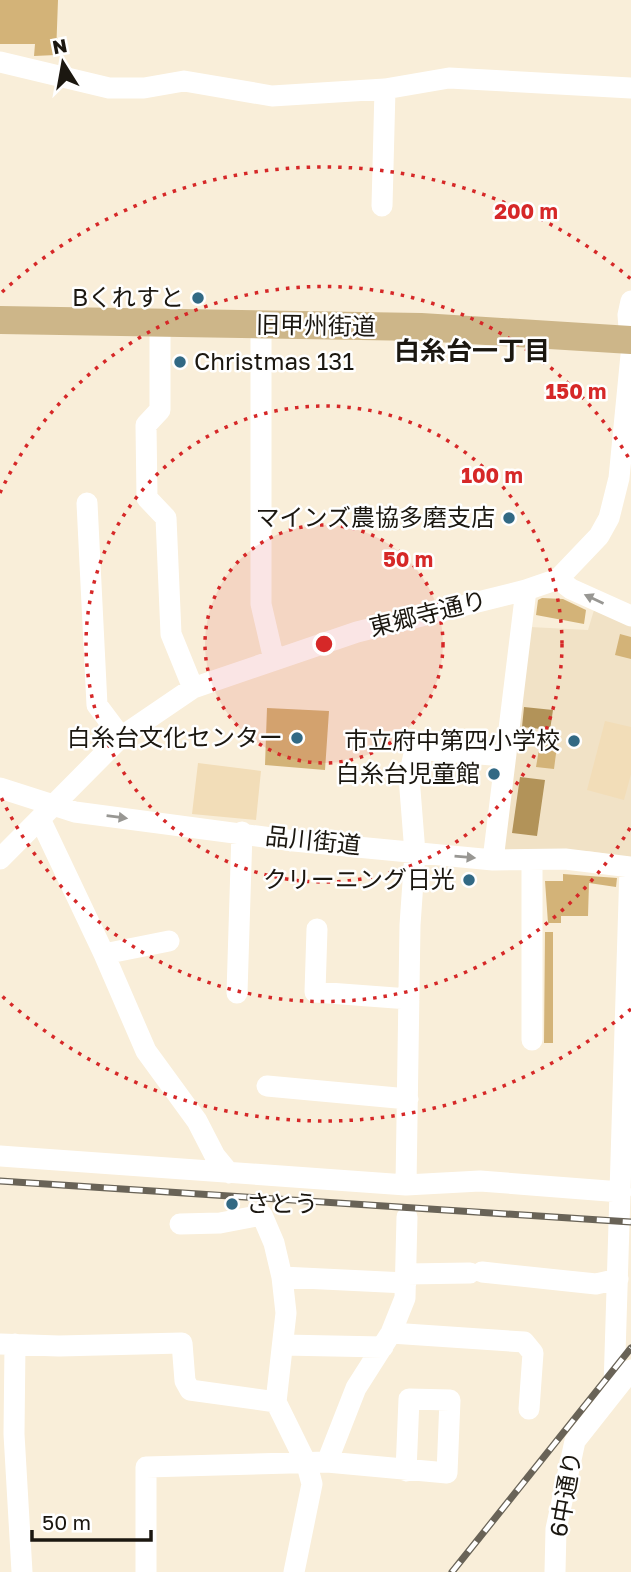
<svg xmlns="http://www.w3.org/2000/svg" width="631" height="1572" font-family="'Golos Text','Noto Sans JP',sans-serif">
	<rect width="100%" height="100%" fill="#f9eed9"/>
	<path fill="#f1e2c6" d="M594 610 631 626V858L589 851H503L530 627 588 630Z"/>
	<path fill="#f2ddb8" d="M605 721 631 727V774L624 800 587 790Z
		M198 763 261 771 256 820 192 814Z"/>
	<path fill="#b29359" d="M524 707 553 710 550 730 522 727Z
		M520 777 545 780 537 836 512 833Z"/>
	<path fill="#d3b378" d="M0 0H58L56 55 34 56 35 44H0Z
		M542 598 563 599 586 610 584 624 536 615 538 600Z
		M620 634 631 637V659L615 655Z
		M267 708 329 711 325 770 265 765Z
		M540 743 557 746 554 769 536 767Z
		M563 874 617 878 616 887 589 883 588 916H561V923H548L545 881H563Z
		M545 932H553V1043H544Z"/>
	<g fill="none" stroke-linecap="round" stroke-linejoin="round">
		<path stroke="#fff" stroke-width="21" d="M0 62 109 88H144L184 81 272 96 385 89 449 78 631 88
			M382 206 385 89
			M631 301 628 315 631 353
			M160 322V410L146 425 147 498 166 518 171 634 193 688
			M261 325V604L274 660
			M87 503 97 705 121 737
			M558 579 571 589 631 616
			M0 788 75 812 294 841 493 860 565 859 631 867
			M40 819 104 954 146 1051 197 1121 215 1156 229 1173
			M0 859 121 737 193 688 357 632 526 590 558 579 599 536 609 518 619 478 631 355
			M493 860 526 590
			M532 861V1040
			M317 929 315 992 409 999
			M104 954 169 941
			M237 993 242 832
			M267 1086 408 1099
			M0 1156 406 1185 480 1181 621 1192
			M406 1185 410 925 415 853 409 777 415 749 505 756
			M180 1224 220 1223 262 1215 274 1243 282 1277 286 1313 276 1402 307 1465 312 1484 294 1572
			M482 1272 596 1284 618 1279
			M406 1274 470 1273
			M282 1277 406 1283
			M391 1333 524 1342 533 1353 529 1409
			M0 1344 59 1346 182 1343 185 1381 190 1390 276 1402
			M15 1344 14 1434 22 1572
			M283 1345 383 1347
			M614 1387 630 867
			M327 1462 356 1388 391 1333 405 1298 407 1217
			M146 1572V1467L327 1462 447 1473 450 1400 409 1399 406 1471
			M555 1572 556 1529 575 1441 631 1370"/>
		<path stroke="#cdb689" stroke-width="28" d="M0 320 421 327 631 340"/>
		<g stroke="#696357" stroke-width="7">
			<path id="rail" d="M0 1181 631 1222
				M452 1572 631 1348"/>
		</g>
		<use href="#rail" stroke="#fff" stroke-width="4.5" stroke-dasharray="13" stroke-linecap="butt"/>
	</g>
	<defs><path id="oneway-solid" d="M-6-.8H1V-3.2L6.5 0L1 3.2V.8H-6Z" transform="scale(1.75)"/></defs>
	<g fill="#989793">
		<use href="#oneway-solid" transform="translate(594 599) rotate(-155)"/>
		<use href="#oneway-solid" transform="translate(117 817) rotate(7)"/>
		<use href="#oneway-solid" transform="translate(465 857) rotate(5)"/>
	</g>
	<circle cx="324" cy="644" r="119" fill="#d62828" fill-opacity=".12"/>
	<g fill="none" stroke="#d62828" stroke-width="3.5" stroke-dasharray="3.5 7">
		<circle cx="324" cy="644" r="119"/>
		<circle cx="324" cy="644" r="238"/>
		<path d="M630 828A357 357 0 0 1 0 795M0 493A357 357 0 0 1 630 460"/>
		<path d="M631 1009A477 477 0 0 1 2 996M2 292A477 477 0 0 1 631 279"/>
	</g>
	<g fill="#326984" stroke="#fff" stroke-width="2.5">
		<circle cx="198" cy="298" r="7"/>
		<circle cx="180" cy="362" r="7"/>
		<circle cx="509" cy="518" r="7"/>
		<circle cx="297" cy="738" r="7"/>
		<circle cx="574" cy="741" r="7"/>
		<circle cx="494" cy="774" r="7"/>
		<circle cx="469" cy="880" r="7"/>
		<circle cx="232" cy="1204" r="7"/>
	</g>
	<g text-anchor="middle" stroke-width="5" stroke-linejoin="round" paint-order="stroke">
		<g font-size="24" fill="#1b1710" stroke="#fff" text-anchor="end">
			<text x="184" y="306">Bくれすと</text>
			<text x="194" y="370" text-anchor="start">Christmas 131</text>
			<text x="495" y="526">マインズ農協多磨支店</text>
			<text x="283" y="746">白糸台文化センター</text>
			<text x="560" y="749">市立府中第四小学校</text>
			<text x="480" y="782">白糸台児童館</text>
			<text x="455" y="888">クリーニング日光</text>
			<text x="246" y="1212" text-anchor="start">さとう</text>
		</g>
		<g font-size="24" fill="#1b1710" stroke="#fff">
			<text transform="translate(316 326) rotate(1)" y="8">旧甲州街道</text>
			<text transform="translate(428 614) rotate(-14)" y="8">東郷寺通り</text>
			<text transform="translate(313 841) rotate(6)" y="8">品川街道</text>
			<text transform="translate(566 1494) rotate(-80)" y="8">6中通り</text>
		</g>
		<g font-size="26" font-weight="bold" fill="#1b1710" stroke="#fff">
			<text x="472" y="360">白糸台一丁目</text>
		</g>
	</g>
	<circle cx="324" cy="644" r="10" fill="#d62828" stroke="#fff" stroke-width="3.5"/>
	<g font-size="21" text-anchor="middle" font-weight="bold" fill="#d62828" stroke="#fff" stroke-width="5" stroke-linejoin="round" paint-order="stroke">
		<text x="526" y="219">200 m</text>
		<text x="576" y="399">150 m</text>
		<text x="492" y="483">100 m</text>
		<text x="408" y="567">50 m</text>
	</g>
	<g transform="translate(63 63) rotate(349)" stroke="#ffffff" stroke-width="5" paint-order="stroke">
	<path d="M0-5L12 26L0 18L-12 26Z" fill="#1b1710"/>
	<text y="-10" font-size="19" font-weight="bold" text-anchor="middle" fill="#1b1710">N</text>
	</g>
	<path d="M32 1530v10h119v-10" fill="none" stroke="#1b1710" stroke-width="3.5"/>
	<text x="42" y="1530" font-size="21" fill="#1b1710" stroke="#ffffff" stroke-width="5" paint-order="stroke">50 m</text>
</svg>
